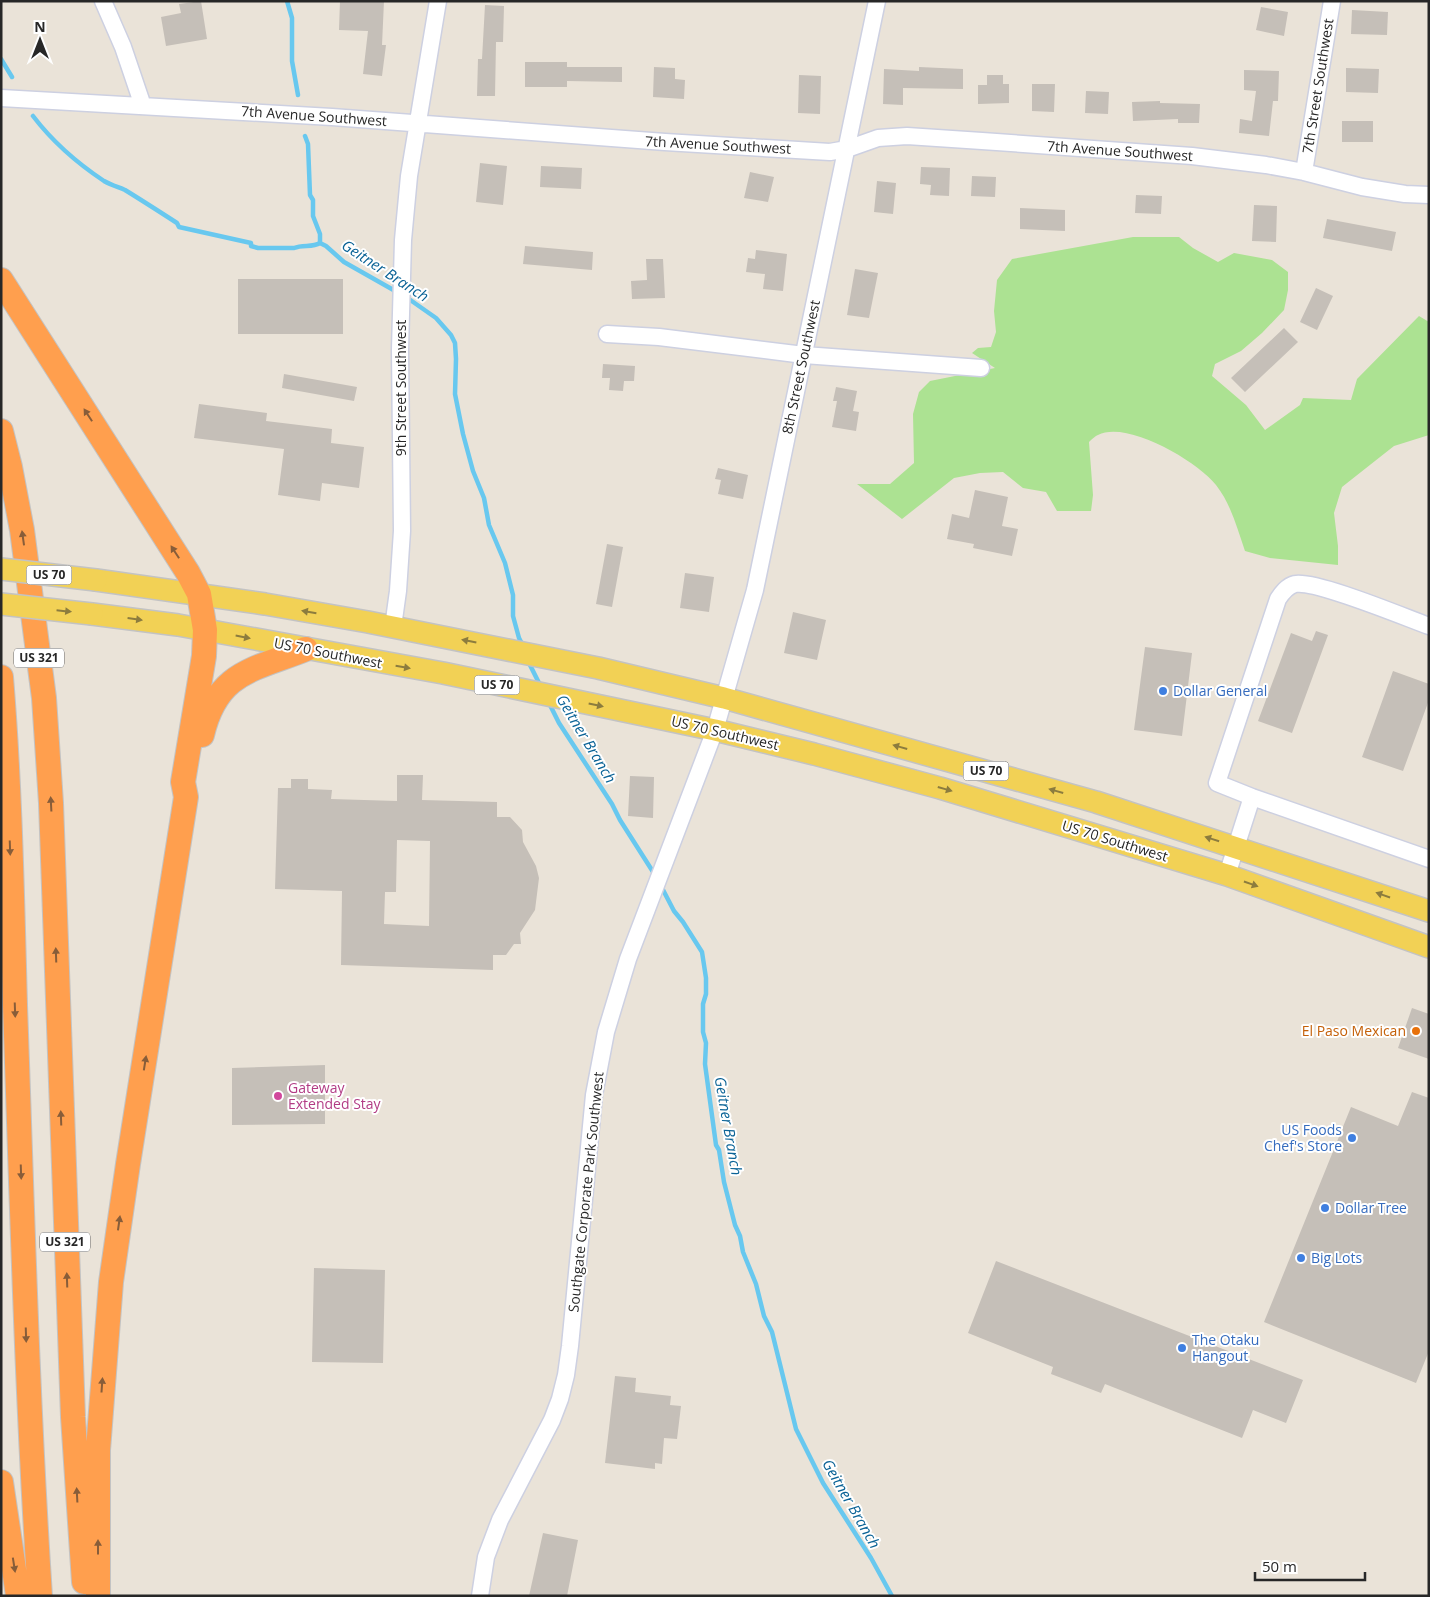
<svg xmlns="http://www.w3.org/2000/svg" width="1430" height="1597" font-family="'Open Sans',sans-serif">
	<rect width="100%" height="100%" fill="#eae3d8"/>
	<path fill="#ace292" d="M1133 237H1179L1193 248 1218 262 1234 253 1272 260 1288 272V290L1284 310 1262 333 1241 351 1215 364 1212 376 1246 405 1265 430 1300 405 1303 398 1351 400 1357 379 1419 316 1429 322V435L1394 446 1342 487 1334 513 1338 546V565L1270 558 1245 551C1237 528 1231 504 1216 485 1197 461 1127 420 1098 435 1095 436 1091 440 1089 442L1093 495 1091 511H1057L1046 492 1023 488 1003 472 980 473 954 478 902 519 857 484H890L914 463 913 414 919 392 930 381 995 368 972 353 978 348 991 347 996 332 994 311 997 280 1012 259Z"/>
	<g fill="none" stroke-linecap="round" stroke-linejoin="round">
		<path stroke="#68c8ef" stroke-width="4.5" d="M287 1 292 18V61L298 95
			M1 59 12 77
			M33 116C52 141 77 163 104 181 111 185 118 187 125 190 143 201 160 212 177 223L179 227 251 243V246L258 248H294C303 244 312 248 320 243L326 246 344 262 397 292
			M305 136 308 144 310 195 313 200V216L320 234V243
			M406 297 436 318 451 335 455 343 456 359 455 394 463 434 473 471 484 498 489 525 505 563 513 595V616L519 638 523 646
			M528 661 541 687
			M548 701 559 723 612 804 620 820 655 875
			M661 886 674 911 683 922 702 952 706 978V994L703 1004V1032L706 1043 705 1064 716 1145 719 1150 724 1182 735 1225 740 1236 743 1252 756 1284 764 1316 772 1332 796 1429 823 1483 871 1558 892 1596"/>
	</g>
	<path fill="#c5bfb8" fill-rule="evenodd" d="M201 1 207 39 166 46 161 17 181 13 179 4Z
		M340 1H384L382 45H386L382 76 363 74 368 31 339 30Z
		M485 5 504 6 503 42H496L495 96H477L478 59H482Z
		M1261 7 1288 12 1284 36 1256 30Z
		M1352 10 1388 12 1387 35 1351 34Z
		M525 62H567V67H622V82L567 81V87H525Z
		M654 67 675 68V79L685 80 684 99 653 97Z
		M919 67 963 69V89L903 88V105L883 104 884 69 919 71Z
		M1346 68 1379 69 1378 93 1346 92Z
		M1244 70 1279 71 1278 101H1273L1269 136 1239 133 1240 119 1252 121 1256 91 1244 90Z
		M799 75 821 76 820 114 798 113Z
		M987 75H1003V84H1009V103L978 104V85H987Z
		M1032 84H1055L1054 112 1032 111Z
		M1086 91 1109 92 1108 114 1085 113Z
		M1160 101V103L1200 104 1199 123H1178V119L1133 121 1132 102Z
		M1342 121H1373V142H1342Z
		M480 163 507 166 503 205 476 202Z
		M541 166 582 168 581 189 540 187Z
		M921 167 950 168 949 196 930 195 931 185 920 184Z
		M750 172 774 177 768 202 744 198Z
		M972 176 996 177 995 197 971 196Z
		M877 181 896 183 893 214 874 212Z
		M1136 195 1162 196 1161 214 1135 213Z
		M1254 205 1277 206 1276 242 1252 241Z
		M1020 208 1065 210V231L1020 229Z
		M1327 219 1396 232 1392 251 1323 238Z
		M525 246 593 252 592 270 523 264Z
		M756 250 787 254 783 291 763 289 765 274 746 272 748 258 755 259Z
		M646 259H663L665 298 632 299 631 281 647 280Z
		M855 269 878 273 869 318 847 315Z
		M238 279H343V334H238Z
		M1316 288 1333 296 1317 330 1300 322Z
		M1284 328 1298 342 1245 392 1231 378Z
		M603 364 635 366 634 381H624L623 391 609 390 610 378H602Z
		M284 374 357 387 354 401 282 388Z
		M836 387 857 391 853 411 859 412 856 431 832 427 837 401H833Z
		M199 404 267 413 266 421 332 429 331 443 364 447 359 488 322 483 320 501 278 495 284 449 194 438Z
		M718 468 748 475 743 499 718 494 721 480 715 479Z
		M975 490 1008 497 1002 526 1018 529 1012 556 973 548 974 544 947 539 952 514 969 518Z
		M607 544 623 547 612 607 596 604Z
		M685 573 714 577 709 612 680 608Z
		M793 612 826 620 817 660 784 653Z
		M1316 631 1328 635 1292 733 1258 721 1291 633 1312 641Z
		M1145 647 1192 653 1182 736 1134 730Z
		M1393 671 1429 684V700L1403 771 1362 757Z
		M397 775H423L422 800 497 802V817H510L522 830 523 842 536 866 539 878 535 910 520 933 521 944H514L506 955H493V970L341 965 342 891 275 889 278 788H291V779H308V789L332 790 331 799 397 801ZM397 840 430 841 429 926 384 924 385 892H396Z
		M630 776 654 777 653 818 628 816Z
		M1412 1008 1429 1014V1059L1398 1048Z
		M325 1065V1124L232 1125V1068Z
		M1412 1092 1429 1098V1351L1416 1383 1264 1322 1351 1107 1398 1126Z
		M996 1261 1303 1380 1286 1423 1253 1410 1242 1438 1105 1384 1101 1393 1051 1374 1053 1367 968 1333Z
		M314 1268 385 1270 383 1363 312 1362Z
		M615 1376 636 1378 635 1392 671 1396 670 1405 681 1406 677 1439 664 1438 662 1464 655 1463V1469L605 1463Z
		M543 1533 578 1540 567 1596H529Z"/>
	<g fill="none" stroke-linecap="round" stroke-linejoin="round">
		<g stroke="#cdd0e1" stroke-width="19">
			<path id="minor" d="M103 1 123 47 143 106
				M1 98 332 117 665 142 830 152 847 149 878 138 907 136 982 141 1192 156 1266 165 1304 172 1362 187 1405 194 1429 195
				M1304 172 1332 1
				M607 334 659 337 804 355 981 368
				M1429 626C1404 617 1316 580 1295 584 1287 586 1282 593 1278 599L1217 783 1252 797 1429 859
				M393 627 398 591 402 531 400 350 403 240 409 176 438 1
				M1227 875 1252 797
				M480 1596 486 1557 500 1520 552 1420 560 1399 566 1375 570 1346 594 1095 606 1032 628 959 715 730 755 590 877 1"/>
		</g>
		<g stroke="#c3c3c3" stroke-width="24">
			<path id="major" d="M96 580 265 604 368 622 598 668 724 698 1096 802 1429 911
				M92 614 178 625 443 673 715 730 814 754 940 788 1227 875 1429 947"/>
		</g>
		<g stroke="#c3c3c3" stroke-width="26">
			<path id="highway" d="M1 280 188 573 199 594 205 630 204 656 183 782 186 797 128 1164 111 1282 98 1450V1596
				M1 431 10 467 22 530 44 698 51 803 73 1417 84 1582
				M1 677C10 786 12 895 15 1005 22 1202 27 1399 40 1596
				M202 735C217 671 254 670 306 649
				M1 1482 18 1596"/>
		</g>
		<use href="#minor" stroke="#fff" stroke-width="16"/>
		<use href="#major" stroke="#f2d155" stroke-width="21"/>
		<use href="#highway" stroke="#ff9f4e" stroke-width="24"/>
		<g stroke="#c3c3c3" stroke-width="24" stroke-linecap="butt">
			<path id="major-bridge" d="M1 569 96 580
				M1 604 92 614"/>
		</g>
		<use href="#major-bridge" stroke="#f2d155" stroke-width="21"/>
	</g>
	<defs><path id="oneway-solid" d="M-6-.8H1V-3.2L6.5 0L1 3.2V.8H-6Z" transform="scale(1.25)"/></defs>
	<g fill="#885d39">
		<use href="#oneway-solid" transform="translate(88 415) rotate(-123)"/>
		<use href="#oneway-solid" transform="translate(23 538) rotate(-98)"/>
		<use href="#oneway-solid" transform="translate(175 552) rotate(-123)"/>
		<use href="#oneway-solid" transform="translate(51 804) rotate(-93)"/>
		<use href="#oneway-solid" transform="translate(10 848) rotate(88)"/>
		<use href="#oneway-solid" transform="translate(56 955) rotate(-92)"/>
		<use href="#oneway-solid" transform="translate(15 1010) rotate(88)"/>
		<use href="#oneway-solid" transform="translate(145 1063) rotate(-81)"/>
		<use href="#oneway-solid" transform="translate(61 1118) rotate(-92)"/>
		<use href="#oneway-solid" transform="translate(21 1172) rotate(88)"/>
		<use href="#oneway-solid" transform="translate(119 1223) rotate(-82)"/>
		<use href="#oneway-solid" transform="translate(67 1280) rotate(-92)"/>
		<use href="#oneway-solid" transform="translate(26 1335) rotate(88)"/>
		<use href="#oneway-solid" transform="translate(102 1385) rotate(-86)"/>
		<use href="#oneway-solid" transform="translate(77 1495) rotate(-93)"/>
		<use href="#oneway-solid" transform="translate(98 1547) rotate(-90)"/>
		<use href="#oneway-solid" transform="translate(14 1565) rotate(81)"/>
	</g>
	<g fill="#8c7c3e">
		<use href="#oneway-solid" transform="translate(64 611) rotate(6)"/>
		<use href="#oneway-solid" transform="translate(309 612) rotate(-170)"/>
		<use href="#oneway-solid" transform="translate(135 619) rotate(8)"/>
		<use href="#oneway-solid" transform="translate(243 637) rotate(11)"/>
		<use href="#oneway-solid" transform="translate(469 641) rotate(-169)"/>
		<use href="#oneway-solid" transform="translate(403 667) rotate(10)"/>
		<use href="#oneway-solid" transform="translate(596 705) rotate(12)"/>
		<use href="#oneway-solid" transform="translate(900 747) rotate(-164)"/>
		<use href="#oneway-solid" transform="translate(945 789) rotate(16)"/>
		<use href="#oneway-solid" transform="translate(1056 791) rotate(-164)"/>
		<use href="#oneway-solid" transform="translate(1212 839) rotate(-162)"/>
		<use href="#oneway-solid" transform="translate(1251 884) rotate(19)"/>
		<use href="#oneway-solid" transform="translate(1383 895) rotate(-161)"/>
	</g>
	<g fill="#3f7fe0" stroke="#fff" stroke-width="2">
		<circle cx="1163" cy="691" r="5"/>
		<circle cx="1352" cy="1138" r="5"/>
		<circle cx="1325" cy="1208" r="5"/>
		<circle cx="1301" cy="1258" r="5"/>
		<circle cx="1182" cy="1348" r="5"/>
	</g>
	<circle fill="#e8710a" stroke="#fff" stroke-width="2" cx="1416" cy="1031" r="5"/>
	<circle fill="#d1479c" stroke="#fff" stroke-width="2" cx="278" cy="1096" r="5"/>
	<g text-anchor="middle" stroke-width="4" stroke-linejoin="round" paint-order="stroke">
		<g fill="#fff" stroke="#686868" stroke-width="1">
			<rect x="26.5" y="565.5" width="45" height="19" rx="4"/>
			<rect x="14" y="648.5" width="50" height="19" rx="4"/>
			<rect x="474.5" y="675.5" width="45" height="19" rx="4"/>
			<rect x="963.5" y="761.5" width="45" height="19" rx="4"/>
			<rect x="40" y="1232.5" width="50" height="19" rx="4"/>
		</g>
		<g font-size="12" font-weight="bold" fill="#272727">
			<text x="49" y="579">US 70</text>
			<text x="39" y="662">US 321</text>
			<text x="497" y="689">US 70</text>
			<text x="986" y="775">US 70</text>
			<text x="65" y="1246">US 321</text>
		</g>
		<g font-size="14" fill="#272727" stroke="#fff">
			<text transform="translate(1318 86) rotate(-81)" y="5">7th Street Southwest</text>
			<text transform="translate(314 116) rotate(4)" y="5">7th Avenue Southwest</text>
			<text transform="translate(718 145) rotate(3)" y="5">7th Avenue Southwest</text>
			<text transform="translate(1120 151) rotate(4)" y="5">7th Avenue Southwest</text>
			<text transform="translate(801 367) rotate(-78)" y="5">8th Street Southwest</text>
			<text transform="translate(401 388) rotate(-90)" y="5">9th Street Southwest</text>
			<text transform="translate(328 653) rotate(11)" y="5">US 70 Southwest</text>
			<text transform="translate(725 733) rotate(13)" y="5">US 70 Southwest</text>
			<text transform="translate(1115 841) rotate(17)" y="5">US 70 Southwest</text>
			<text transform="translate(586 1192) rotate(-84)" y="5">Southgate Corporate Park Southwest</text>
		</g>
		<g font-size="14" fill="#366cbe" stroke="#fff" text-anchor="start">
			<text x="1173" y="696">Dollar General</text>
			<text x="1342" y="1135" text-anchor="end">US Foods<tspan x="1342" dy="16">Chef's Store</tspan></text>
			<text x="1335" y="1213">Dollar Tree</text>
			<text x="1311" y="1263">Big Lots</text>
			<text x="1192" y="1345">The Otaku<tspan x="1192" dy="16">Hangout</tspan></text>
		</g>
		<g font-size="14" fill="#c56008" stroke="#fff" text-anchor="end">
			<text x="1406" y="1036">El Paso Mexican</text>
		</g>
		<g font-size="14" fill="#b23c85" stroke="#fff" text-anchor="start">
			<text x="288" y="1093">Gateway<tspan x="288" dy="16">Extended Stay</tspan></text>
		</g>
		<g font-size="15" font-style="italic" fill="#0b6396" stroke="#fff">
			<text transform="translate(385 271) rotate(33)" y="5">Geitner Branch</text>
			<text transform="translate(586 739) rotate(59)" y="5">Geitner Branch</text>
			<text transform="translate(728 1126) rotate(80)" y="5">Geitner Branch</text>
			<text transform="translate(851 1504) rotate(60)" y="5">Geitner Branch</text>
		</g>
	</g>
	<rect width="1430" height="1597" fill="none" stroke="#272727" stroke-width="5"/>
	<g transform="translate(40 40)" stroke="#ffffff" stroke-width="4" paint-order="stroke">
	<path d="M0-4L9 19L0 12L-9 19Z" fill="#272727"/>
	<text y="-8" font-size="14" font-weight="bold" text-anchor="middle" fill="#272727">N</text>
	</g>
	<path d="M1255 1572v8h110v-8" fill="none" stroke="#272727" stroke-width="2.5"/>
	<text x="1262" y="1572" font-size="15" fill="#272727" stroke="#ffffff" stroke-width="4" paint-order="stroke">50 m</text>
</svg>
